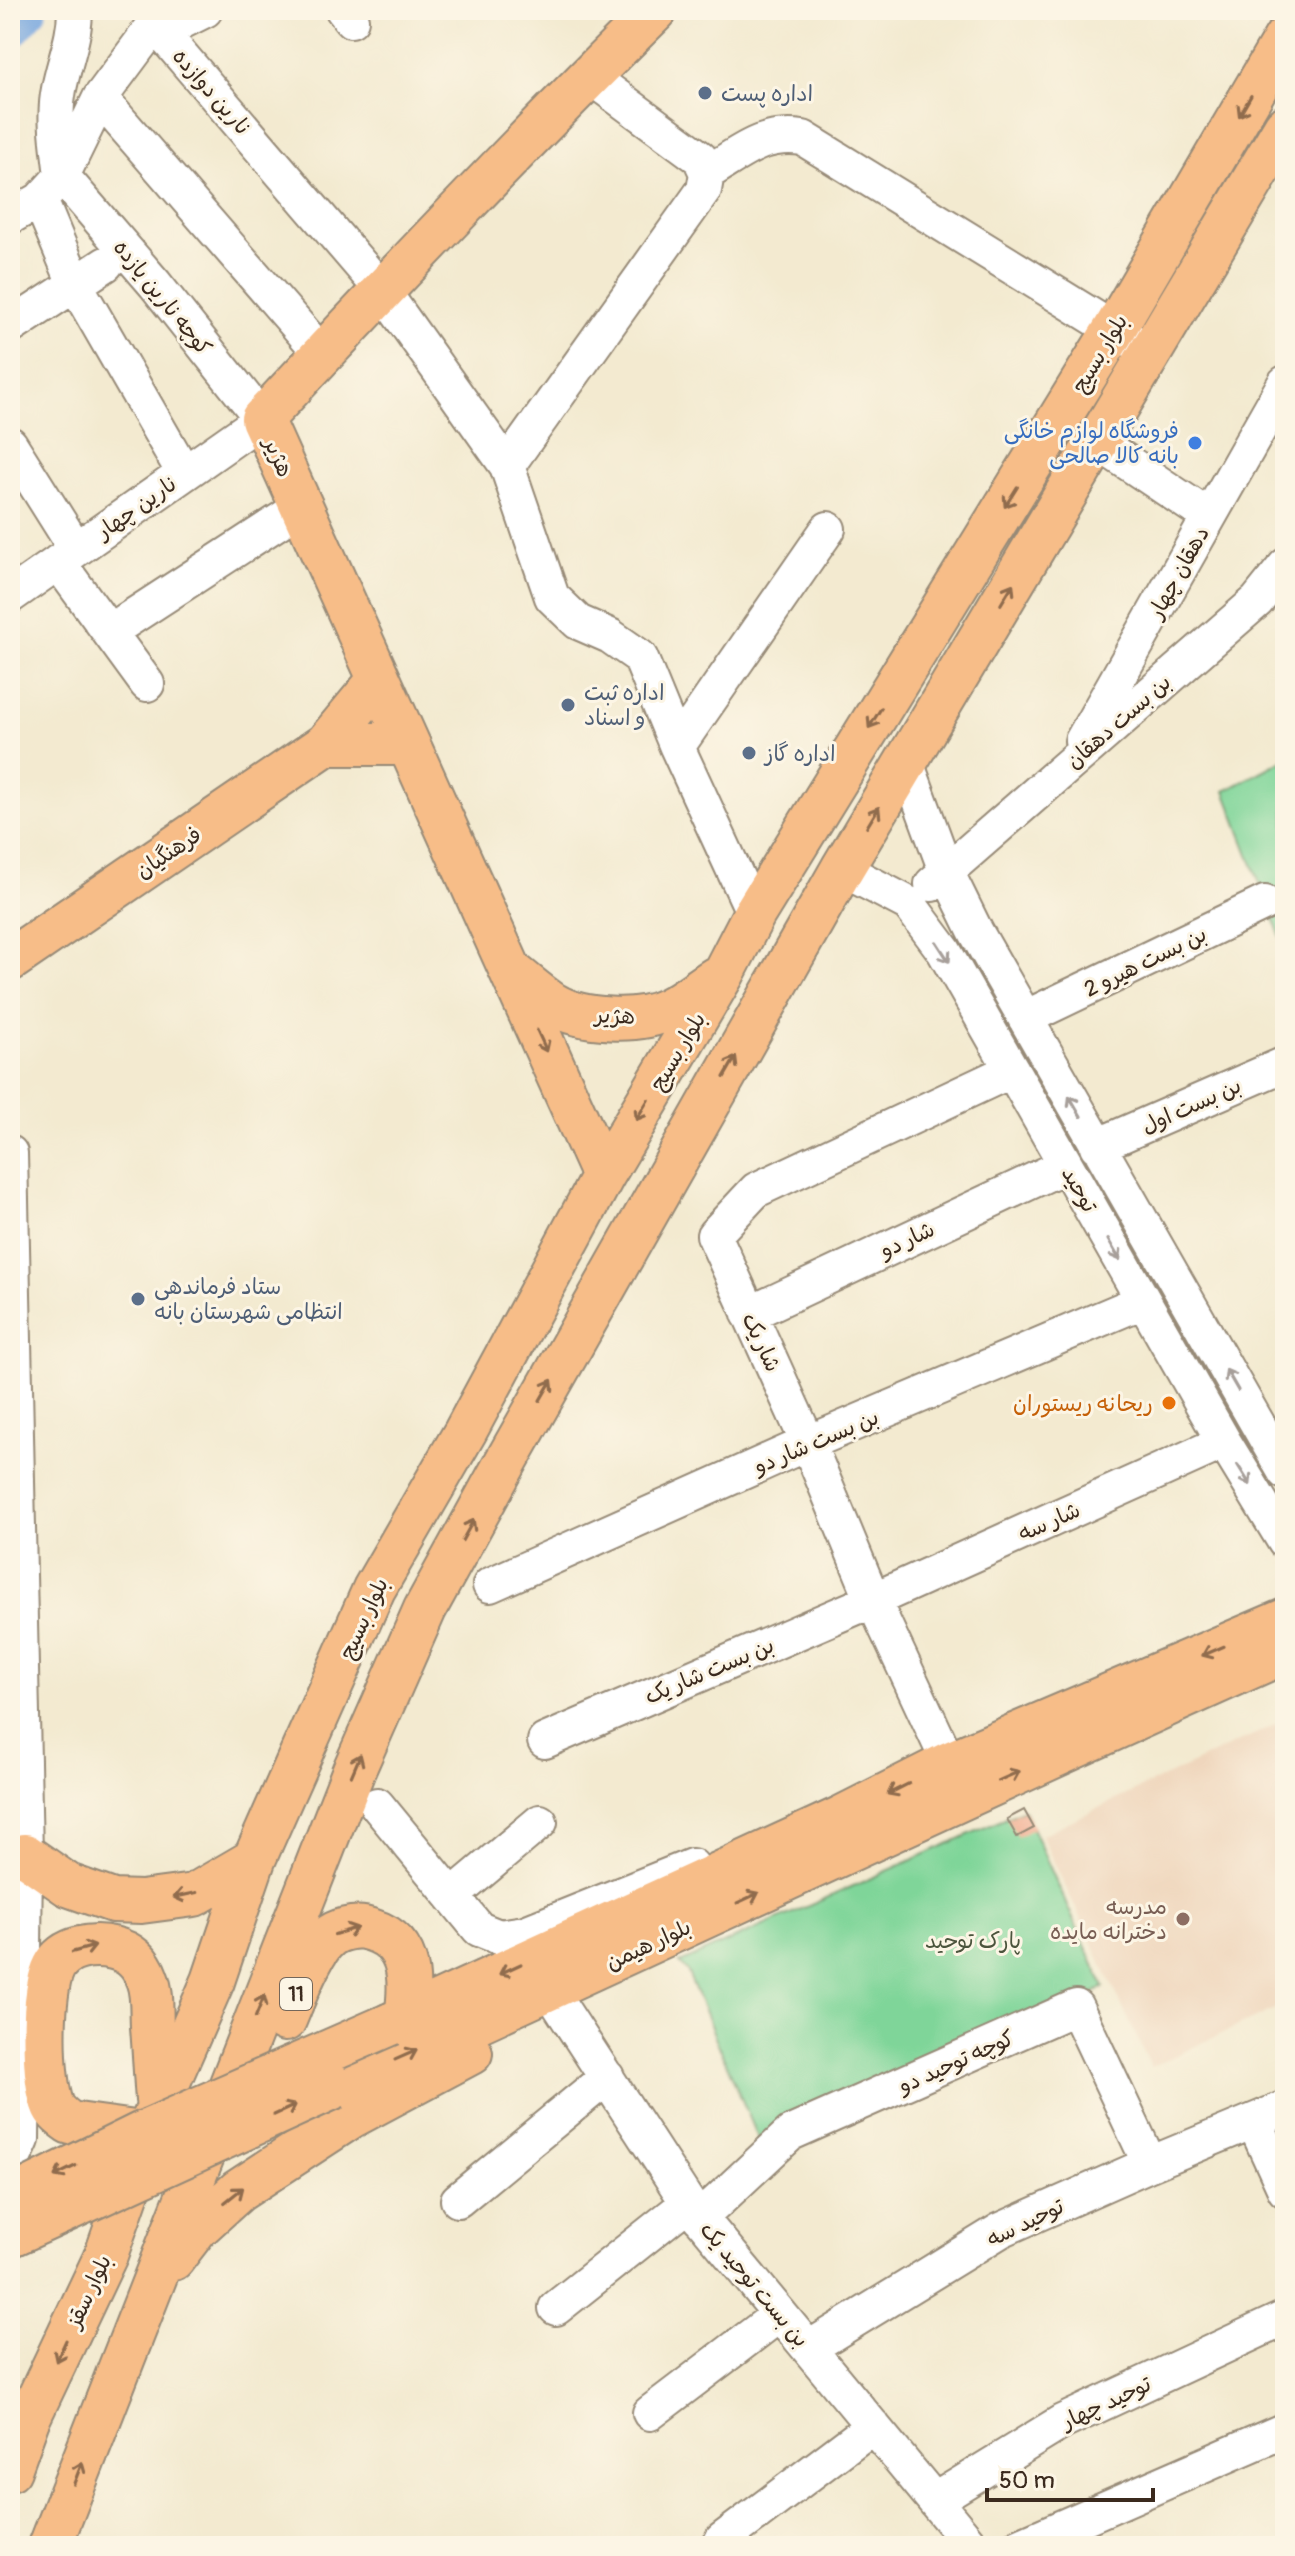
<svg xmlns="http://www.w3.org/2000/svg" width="1295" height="2556" font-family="Pangolin,'Playpen Sans Arabic',sans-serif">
	<rect width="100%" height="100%" fill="#fcf5e5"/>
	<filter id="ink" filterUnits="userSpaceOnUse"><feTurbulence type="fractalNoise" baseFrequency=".0125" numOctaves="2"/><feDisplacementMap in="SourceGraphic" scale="16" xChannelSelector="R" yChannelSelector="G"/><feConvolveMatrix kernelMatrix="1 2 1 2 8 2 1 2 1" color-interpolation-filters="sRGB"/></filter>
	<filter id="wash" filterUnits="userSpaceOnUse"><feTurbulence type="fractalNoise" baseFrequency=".006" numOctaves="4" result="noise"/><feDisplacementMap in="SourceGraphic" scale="32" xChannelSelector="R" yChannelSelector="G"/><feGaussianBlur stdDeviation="1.8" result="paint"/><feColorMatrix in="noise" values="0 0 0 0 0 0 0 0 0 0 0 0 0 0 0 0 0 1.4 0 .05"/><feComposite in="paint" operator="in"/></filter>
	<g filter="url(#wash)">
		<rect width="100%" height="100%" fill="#f3ead0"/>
		<path fill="#efd6bc" d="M1285 1720V2004L1151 2067 1041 1835Z"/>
		<path fill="#7fd599" stroke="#5d805c" stroke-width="2" d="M1285 759V949L1225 791Z
			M1024 1810 1104 1987 1085 1998 759 2140 688 1973 680 1963Z"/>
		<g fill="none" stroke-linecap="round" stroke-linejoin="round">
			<path stroke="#74a5df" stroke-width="40" d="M10 29 27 10"/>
		</g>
		<g id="blocks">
			<path fill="#f1a587" d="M1024 1810 1034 1828 1017 1837 1007 1819Z"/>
		</g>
	</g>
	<g filter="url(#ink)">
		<use href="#blocks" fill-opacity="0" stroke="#978a77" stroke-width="2"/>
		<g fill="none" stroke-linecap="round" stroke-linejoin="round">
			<g stroke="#978a77" stroke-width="38">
				<path id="minor" d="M343 10 351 20
					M161 32 205 10
					M100 98 323 355
					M707 173C741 153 761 132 803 138L1134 342
					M62 176C59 147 53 118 59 89 64 62 75 38 75 10
					M40 200 75 284 184 473
					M10 217 40 200 62 176 100 98 152 28 161 32 382 290 507 466 552 597 578 622 610 636 640 657 677 747 754 914
					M10 327 106 264
					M1097 442 1209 517
					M10 444 76 549
					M507 466 704 190 707 173 700 158 589 76
					M58 562 147 684
					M10 596 262 419 155 284 62 176
					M109 632 301 507
					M1082 741 1285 383
					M677 747 828 529
					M906 762 946 871 976 932 1285 1472
					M842 869 909 904 944 951 1224 1442 1285 1542
					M932 884 1257 601 1285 566
					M1025 1018 1265 903
					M1097 1146 1285 1064
					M10 1153 25 1855 22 2140 10 2166
					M749 1314 1066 1165
					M490 1585 808 1443 1143 1301
					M545 1741 873 1600 1224 1442
					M949 1763 873 1600 808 1443 714 1235 756 1190 1012 1070
					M377 1805 479 1929 499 1937 525 1933 692 1866
					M452 1896 540 1822
					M560 2006 688 2203 972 2546
					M1254 2122 1285 2190
					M458 2200 607 2077
					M700 2218 791 2133 1076 2007 1150 2164
					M556 2308 688 2203
					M809 2348 1001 2230 1150 2164 1285 2108
					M650 2413 780 2314
					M935 2500 1062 2422 1285 2318
					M722 2540 873 2426
					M1019 2546 1285 2430"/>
			</g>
			<g stroke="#978a77" stroke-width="46">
				<path id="major" d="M326 744H408
					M10 960 326 744 379 680
					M513 973C526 983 539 995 553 1004 581 1021 639 1024 668 1009 685 1001 700 988 716 978
					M603 1176 262 419C391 281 521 143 656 10
					M25 1855 68 1885 113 1901 141 1902 194 1895 254 1860
					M285 2020C294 1999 311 1951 329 1937 337 1930 354 1926 364 1928 411 1938 412 1977 406 2017
					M391 2024 840 1818 949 1763 1285 1620
					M335 2087C652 1943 967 1794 1285 1652
					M142 2133 70 2123C63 2118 57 2114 53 2106 42 2080 41 1992 54 1967 64 1947 93 1943 113 1948 130 1952 141 1962 147 1979 153 1994 151 2011 152 2027 154 2051 155 2076 157 2100
					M173 2259 196 2229 238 2191 351 2117 471 2053
					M10 2470 28 2420 106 2255 157 2109 213 1981 254 1860 374 1589 465 1432 603 1176 723 974 754 914 1114 330 1285 38
					M50 2546 354 1770 425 1609 508 1458 842 869 1285 127"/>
			</g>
			<use href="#minor" stroke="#fff" stroke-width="34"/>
			<use href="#major" stroke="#f7bd88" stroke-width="42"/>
			<g stroke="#978a77" stroke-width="46" stroke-linecap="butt">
				<path id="major-bridge" d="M10 2198 142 2133 391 2024
					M10 2236 335 2087"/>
			</g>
			<use href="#major-bridge" stroke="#f7bd88" stroke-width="42"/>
		</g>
		<defs><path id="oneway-shaft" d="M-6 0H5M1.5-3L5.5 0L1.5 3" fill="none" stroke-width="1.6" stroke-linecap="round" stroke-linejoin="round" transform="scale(2)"/></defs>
		<g stroke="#906c4e">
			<use href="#oneway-shaft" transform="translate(1245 106) rotate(120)"/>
			<use href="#oneway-shaft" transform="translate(1011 497) rotate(122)"/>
			<use href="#oneway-shaft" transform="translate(1007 594) rotate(-59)"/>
			<use href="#oneway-shaft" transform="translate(875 718) rotate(122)"/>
			<use href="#oneway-shaft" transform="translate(873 817) rotate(-59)"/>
			<use href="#oneway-shaft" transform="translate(542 1041) rotate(65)"/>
			<use href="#oneway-shaft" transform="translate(730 1067) rotate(-60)"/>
			<use href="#oneway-shaft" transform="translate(642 1110) rotate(121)"/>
			<use href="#oneway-shaft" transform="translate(546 1390) rotate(-60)"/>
			<use href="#oneway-shaft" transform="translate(468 1530) rotate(-61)"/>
			<use href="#oneway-shaft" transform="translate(1213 1651) rotate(157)"/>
			<use href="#oneway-shaft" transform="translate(356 1765) rotate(-67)"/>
			<use href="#oneway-shaft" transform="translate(1009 1776) rotate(-24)"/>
			<use href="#oneway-shaft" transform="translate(898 1789) rotate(153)"/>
			<use href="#oneway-shaft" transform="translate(185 1895) rotate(168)"/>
			<use href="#oneway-shaft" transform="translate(748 1898) rotate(-25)"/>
			<use href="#oneway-shaft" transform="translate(346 1931) rotate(-17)"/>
			<use href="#oneway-shaft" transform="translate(84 1949) rotate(-15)"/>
			<use href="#oneway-shaft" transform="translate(510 1969) rotate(155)"/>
			<use href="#oneway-shaft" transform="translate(260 2006) rotate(-68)"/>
			<use href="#oneway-shaft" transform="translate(406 2055) rotate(-24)"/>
			<use href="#oneway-shaft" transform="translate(285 2110) rotate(-25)"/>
			<use href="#oneway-shaft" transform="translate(65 2171) rotate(154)"/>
			<use href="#oneway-shaft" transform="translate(234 2195) rotate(-39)"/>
			<use href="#oneway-shaft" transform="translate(61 2351) rotate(115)"/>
			<use href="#oneway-shaft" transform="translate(78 2473) rotate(-69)"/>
		</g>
		<g stroke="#a79f9a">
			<use href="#oneway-shaft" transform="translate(943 952) rotate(57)"/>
			<use href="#oneway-shaft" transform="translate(1075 1106) rotate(-120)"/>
			<use href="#oneway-shaft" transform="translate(1114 1250) rotate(60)"/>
			<use href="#oneway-shaft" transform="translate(1232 1380) rotate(-120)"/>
			<use href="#oneway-shaft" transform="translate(1244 1475) rotate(58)"/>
		</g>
	</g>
	<g fill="#5c6f8a" stroke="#fcf5e5" stroke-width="3">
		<circle cx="705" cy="93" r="8"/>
		<circle cx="568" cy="705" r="8"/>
		<circle cx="749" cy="753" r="8"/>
		<circle cx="138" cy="1299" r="8"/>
	</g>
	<circle fill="#3f7fe0" stroke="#fcf5e5" stroke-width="3" cx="1195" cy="443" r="8"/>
	<circle fill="#e8710a" stroke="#fcf5e5" stroke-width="3" cx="1169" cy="1403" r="8"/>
	<circle fill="#8d6e63" stroke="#fcf5e5" stroke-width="3" cx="1183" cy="1919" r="8"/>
	<g text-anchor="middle" stroke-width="6" stroke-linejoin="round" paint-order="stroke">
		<rect fill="#fcf5e5" stroke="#75675a" stroke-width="2" x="280" y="1978" width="32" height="32" rx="6"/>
		<g font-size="20" font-weight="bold" fill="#3b2a1e">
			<text x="296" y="2001">11</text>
		</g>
		<g font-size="22" fill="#3b2a1e" stroke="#fcf5e5">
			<text transform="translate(212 91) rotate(49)" y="8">نارین دوازده</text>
			<text transform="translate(163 297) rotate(51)" y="8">کوچه نارین یازده</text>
			<text transform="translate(1099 353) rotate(-59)" y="8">بلوار بسیج</text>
			<text transform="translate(279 457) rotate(66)" y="8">هژیر</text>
			<text transform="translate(136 507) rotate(-35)" y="8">نارین چهار</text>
			<text transform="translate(1178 572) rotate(-61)" y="8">دهقان چهار</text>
			<text transform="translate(1118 721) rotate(-41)" y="8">بن بست دهقان</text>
			<text transform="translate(168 852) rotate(-34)" y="8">فرهنگیان</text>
			<text transform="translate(1145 961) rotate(-26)" y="8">بن بست هیرو 2</text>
			<text transform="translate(615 1015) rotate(2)" y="8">هژیر</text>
			<text transform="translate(677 1051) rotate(-59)" y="8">بلوار بسیج</text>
			<text transform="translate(1191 1105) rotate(-24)" y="8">بن بست اول</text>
			<text transform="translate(1080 1189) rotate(60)" y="8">توحید</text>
			<text transform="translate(907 1239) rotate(-25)" y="8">شار دو</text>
			<text transform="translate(762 1342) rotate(65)" y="8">شار یک</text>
			<text transform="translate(816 1441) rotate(-23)" y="8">بن بست شار دو</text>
			<text transform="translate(1049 1521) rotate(-24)" y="8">شار سه</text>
			<text transform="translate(363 1618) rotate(-65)" y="8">بلوار بسیج</text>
			<text transform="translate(709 1670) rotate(-23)" y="8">بن بست شار یک</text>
			<text transform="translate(648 1944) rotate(-25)" y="8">بلوار هیمن</text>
			<text transform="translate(956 2061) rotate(-24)" y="8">کوچه توحید دو</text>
			<text transform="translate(1025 2222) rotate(-26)" y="8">توحید سه</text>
			<text transform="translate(755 2284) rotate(50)" y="8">بن بست توحید یک</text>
			<text transform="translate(88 2291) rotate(-65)" y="8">بلوار سقز</text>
			<text transform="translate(1106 2402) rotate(-25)" y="8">توحید چهار</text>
		</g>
		<g font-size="22" fill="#4e5e75" stroke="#fcf5e5" text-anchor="start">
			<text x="721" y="101">اداره پست</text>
			<text x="584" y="700">اداره ثبت<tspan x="584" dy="25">و اسناد</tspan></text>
			<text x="765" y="761">اداره گاز</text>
			<text x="154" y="1294">ستاد فرماندهی<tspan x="154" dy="25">انتظامی شهرستان بانه</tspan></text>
		</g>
		<g font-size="22" fill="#366cbe" stroke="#fcf5e5" text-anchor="end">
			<text x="1179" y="438">فروشگاه لوازم خانگی<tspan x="1179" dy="25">بانه کالا صالحی</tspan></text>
		</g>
		<g font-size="22" fill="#c56008" stroke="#fcf5e5" text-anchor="end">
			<text x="1153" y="1411">ریحانە ریستوران</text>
		</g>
		<g font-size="22" fill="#785e54" stroke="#fcf5e5" text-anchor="end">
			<text x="1167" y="1914">مدرسه<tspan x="1167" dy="25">دخترانه مایده</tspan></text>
		</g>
		<g font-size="22" fill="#4c553d" stroke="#fcf5e5">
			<text x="973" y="1948">پارک توحید</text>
		</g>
	</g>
	<rect width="1295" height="2556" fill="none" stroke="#fcf5e5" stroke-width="40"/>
	<path d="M987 2488v12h166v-12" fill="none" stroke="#3b2a1e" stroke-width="4"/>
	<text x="999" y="2488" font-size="24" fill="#3b2a1e" stroke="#fcf5e5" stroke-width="6" paint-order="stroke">50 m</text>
</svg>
